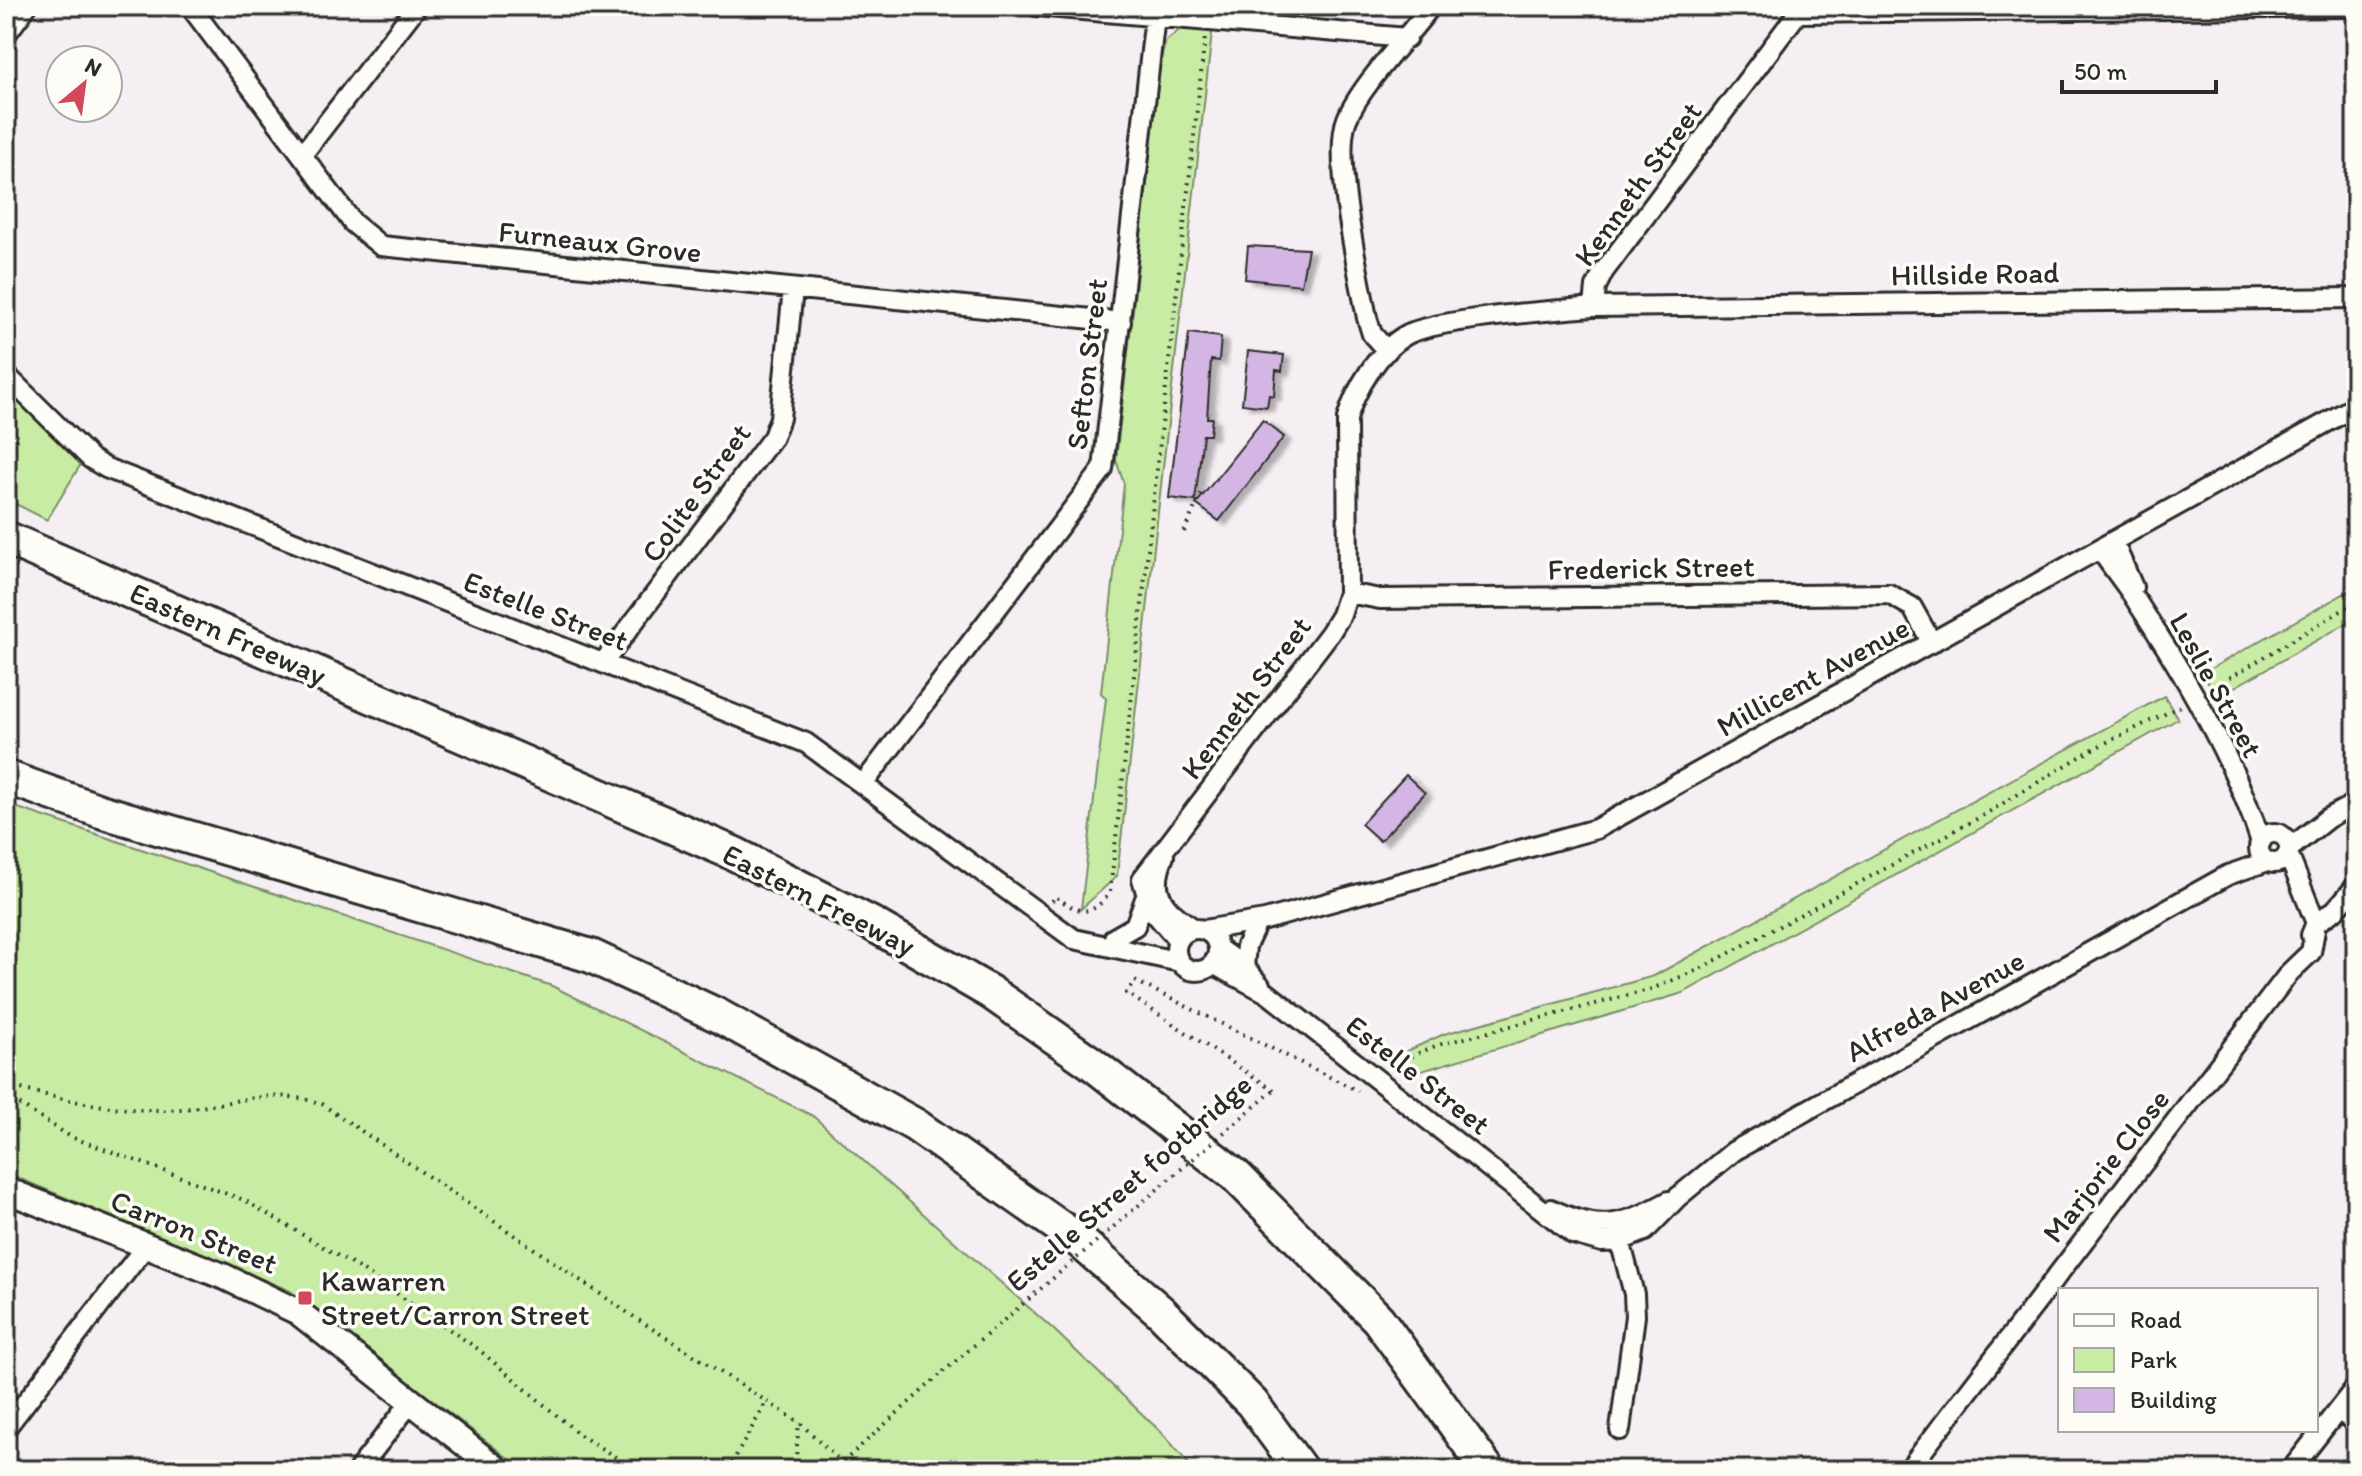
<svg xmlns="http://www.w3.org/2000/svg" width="2362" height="1476" font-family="Itim,sans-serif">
	<defs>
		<filter id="shadow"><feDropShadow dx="7" dy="4" stdDeviation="2" flood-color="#0004"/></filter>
	</defs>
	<rect width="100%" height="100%" fill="#f5eef3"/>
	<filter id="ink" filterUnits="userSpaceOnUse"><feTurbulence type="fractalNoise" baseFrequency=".0125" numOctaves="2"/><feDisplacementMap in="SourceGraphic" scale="16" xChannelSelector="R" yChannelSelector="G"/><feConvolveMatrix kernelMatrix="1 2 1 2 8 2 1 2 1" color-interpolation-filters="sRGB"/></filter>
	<g filter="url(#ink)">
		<path fill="#c9eca5" stroke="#7a8c68" stroke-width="2" d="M1181 6H1215L1117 876 1081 909 1106 698 1101 693 1124 484 1116 460 1161 58 1166 41 1178 31Z
			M6 390 81 464 47 520 6 499Z
			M2356 587V618L2217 697 2203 673Z
			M2164 696 2178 719 1683 993 1415 1073 1394 1057 1444 1034 1654 976Z
			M6 804 552 986 813 1116 1053 1329 1163 1434 1194 1470H524L289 1290 6 1173Z"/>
		<path fill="#d3b6e3" stroke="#2b2b2b" stroke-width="2" filter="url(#shadow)" d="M1248 246 1308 249 1301 285 1245 279Z
			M1189 333 1221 337 1219 361 1211 360 1207 418H1212L1210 435H1203L1195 501 1169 498Z
			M1248 351 1284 355 1282 371 1276 370 1274 396 1269 395 1267 407 1242 404Z
			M1263 420 1284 437 1219 521 1196 504Z
			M1406 775 1425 793 1380 841 1361 824Z"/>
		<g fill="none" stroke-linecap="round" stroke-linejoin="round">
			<g stroke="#2b2b2b" stroke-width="24">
				<path id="street" d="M190 6 353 223 381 246 1121 322
					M1036 6 1407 38
					M1798 13 2356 7
					M6 34 27 6
					M302 155 417 6
					M1594 307 2356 298
					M1387 351 1372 334 1367 318C1359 275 1332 155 1347 119 1360 86 1408 37 1431 6
					M6 375 91 459 106 468 806 743 1074 939 1180 962
					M2113 541 2133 587
					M2100 549C2112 568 2127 585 2139 605 2185 675 2235 762 2261 842
					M1348 593 1380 599 1889 594 1912 607 1932 643
					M603 663 773 437 780 418 793 289
					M864 783 1103 469 1155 16
					M2259 848a15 15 0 1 1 30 0a15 15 0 1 1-30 0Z
					M2289 849 2328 818 2356 803
					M2288 854 2316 923
					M1164 856C1148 893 1164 910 1195 929
					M1176 950a21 21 0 1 1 42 0a21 21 0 1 1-42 0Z
					M1204 930 1265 920 1596 829 2356 406
					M2311 935 2316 923 2335 910 2356 886
					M1114 938 1135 926 1145 899
					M1178 940 1151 909 1142 879 1330 633 1341 615 1348 593 1347 419C1355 390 1379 350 1406 335 1436 319 1555 310 1594 307L1596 287 1604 271 1803 6
					M1219 949 1244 967 1260 985
					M1213 964 1267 993 1573 1234 1602 1242 1620 1241 1645 1231 1678 1197 1734 1151 2228 875 2268 861
					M1244 967 1246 946 1256 925
					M1551 1209C1601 1233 1623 1226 1669 1201
					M1616 1225 1634 1294 1635 1316 1620 1430
					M2338 1410 2356 1423
					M6 1428 145 1247
					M358 1470 411 1402
					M1908 1470 2290 972 2311 952 2315 930
					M2291 1470 2356 1387"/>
			</g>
			<g stroke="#2b2b2b" stroke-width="30">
				<path id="secondary" d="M6 1190 225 1277 298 1312 498 1470"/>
			</g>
			<g stroke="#2b2b2b" stroke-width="38">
				<path id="highway" d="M6 538 735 854 874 925 990 992 1090 1062 1235 1175 1378 1319 1488 1470
					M6 777 100 811 591 956 719 1016 915 1125 1077 1239 1161 1312 1252 1403 1301 1470"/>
			</g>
			<path stroke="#2b2b2b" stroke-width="4" stroke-dasharray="2 6" stroke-linecap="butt" d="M1184 532 1202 491
				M2209 690 2356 602
				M1052 901 1055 896C1078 913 1091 919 1110 892L1205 37
				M1391 1069 1397 1062 1438 1045 1649 990 1700 969 1982 816 2093 749 2181 706
				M6 1085C63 1100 123 1114 182 1109 234 1105 269 1086 322 1104L637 1319 799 1422 850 1470
				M1274 1090 1126 993 1135 981 1358 1091
				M6 1096 71 1137 244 1200 362 1270 478 1349 580 1435 636 1470
				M843 1462 943 1372
				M728 1470 767 1401
				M795 1470 799 1422"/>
			<use href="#street" stroke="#fdfcf7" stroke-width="18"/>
			<use href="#secondary" stroke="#fdfcf7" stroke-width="24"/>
			<use href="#highway" stroke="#fdfcf7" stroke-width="32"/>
			<path stroke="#2b2b2b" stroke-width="4" stroke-dasharray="2 6" stroke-linecap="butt" d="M943 1372 1274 1090"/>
		</g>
	</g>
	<rect fill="#d1495b" stroke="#fdfcf7" stroke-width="3" x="297" y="1290" width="16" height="16" rx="4"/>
	<g text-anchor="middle" stroke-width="7" stroke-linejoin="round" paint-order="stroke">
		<g font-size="30" fill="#2b2b2b" stroke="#fdfcf7">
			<text transform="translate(1638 184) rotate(-54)" y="10">Kenneth Street</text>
			<text transform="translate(600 242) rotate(6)" y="10">Furneaux Grove</text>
			<text transform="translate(1975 274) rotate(-1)" y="10">Hillside Road</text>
			<text transform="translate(1087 364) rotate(-83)" y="10">Sefton Street</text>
			<text transform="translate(696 493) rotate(-54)" y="10">Colite Street</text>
			<text transform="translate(1651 568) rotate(-1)" y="10">Frederick Street</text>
			<text transform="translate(546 611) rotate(21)" y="10">Estelle Street</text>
			<text transform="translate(228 634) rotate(24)" y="10">Eastern Freeway</text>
			<text transform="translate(1813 677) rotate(-29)" y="10">Millicent Avenue</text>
			<text transform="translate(2216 685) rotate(61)" y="10">Leslie Street</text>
			<text transform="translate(1246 698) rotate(-53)" y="10">Kenneth Street</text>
			<text transform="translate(819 900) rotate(27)" y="10">Eastern Freeway</text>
			<text transform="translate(1935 1006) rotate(-29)" y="10">Alfreda Avenue</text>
			<text transform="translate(1418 1075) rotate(38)" y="10">Estelle Street</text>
			<text transform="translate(2106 1166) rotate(-52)" y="10">Marjorie Close</text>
			<text transform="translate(1129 1183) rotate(-41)" y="10">Estelle Street footbridge</text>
			<text transform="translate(194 1232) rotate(22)" y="10">Carron Street</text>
		</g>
		<g font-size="30" fill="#2b2b2b" stroke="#fdfcf7" text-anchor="start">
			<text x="321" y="1291">Kawarren<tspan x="321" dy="34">Street/Carron Street</tspan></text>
		</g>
	</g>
	<rect width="2362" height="1476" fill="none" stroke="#fdfcf7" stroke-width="32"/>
	<rect x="16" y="16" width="2330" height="1444" fill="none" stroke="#2b2b2b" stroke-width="3" filter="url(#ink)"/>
	<rect x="2058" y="1288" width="260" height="144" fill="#fdfcf7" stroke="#a9a8a5" stroke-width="2"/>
	<rect x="2074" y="1314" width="40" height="12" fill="#fdfcf7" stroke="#a9a8a5" stroke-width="2"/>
	<text x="2130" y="1328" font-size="24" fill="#2b2b2b">Road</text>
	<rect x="2074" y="1348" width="40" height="24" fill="#c9eca5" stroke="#a9a8a5" stroke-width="2"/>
	<text x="2130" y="1368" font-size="24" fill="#2b2b2b">Park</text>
	<rect x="2074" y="1388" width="40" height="24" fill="#d3b6e3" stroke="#a9a8a5" stroke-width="2"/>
	<text x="2130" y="1408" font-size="24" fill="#2b2b2b">Building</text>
	<g transform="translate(84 84) rotate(29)"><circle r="38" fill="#fdfcf7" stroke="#a9a8a5" stroke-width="2"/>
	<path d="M0-6L14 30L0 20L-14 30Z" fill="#d1495b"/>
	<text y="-12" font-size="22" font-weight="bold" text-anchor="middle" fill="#2b2b2b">N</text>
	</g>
	<path d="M2062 80v12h154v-12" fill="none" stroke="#2b2b2b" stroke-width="4"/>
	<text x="2074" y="80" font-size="24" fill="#2b2b2b" stroke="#fdfcf7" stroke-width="6" paint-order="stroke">50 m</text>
</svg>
